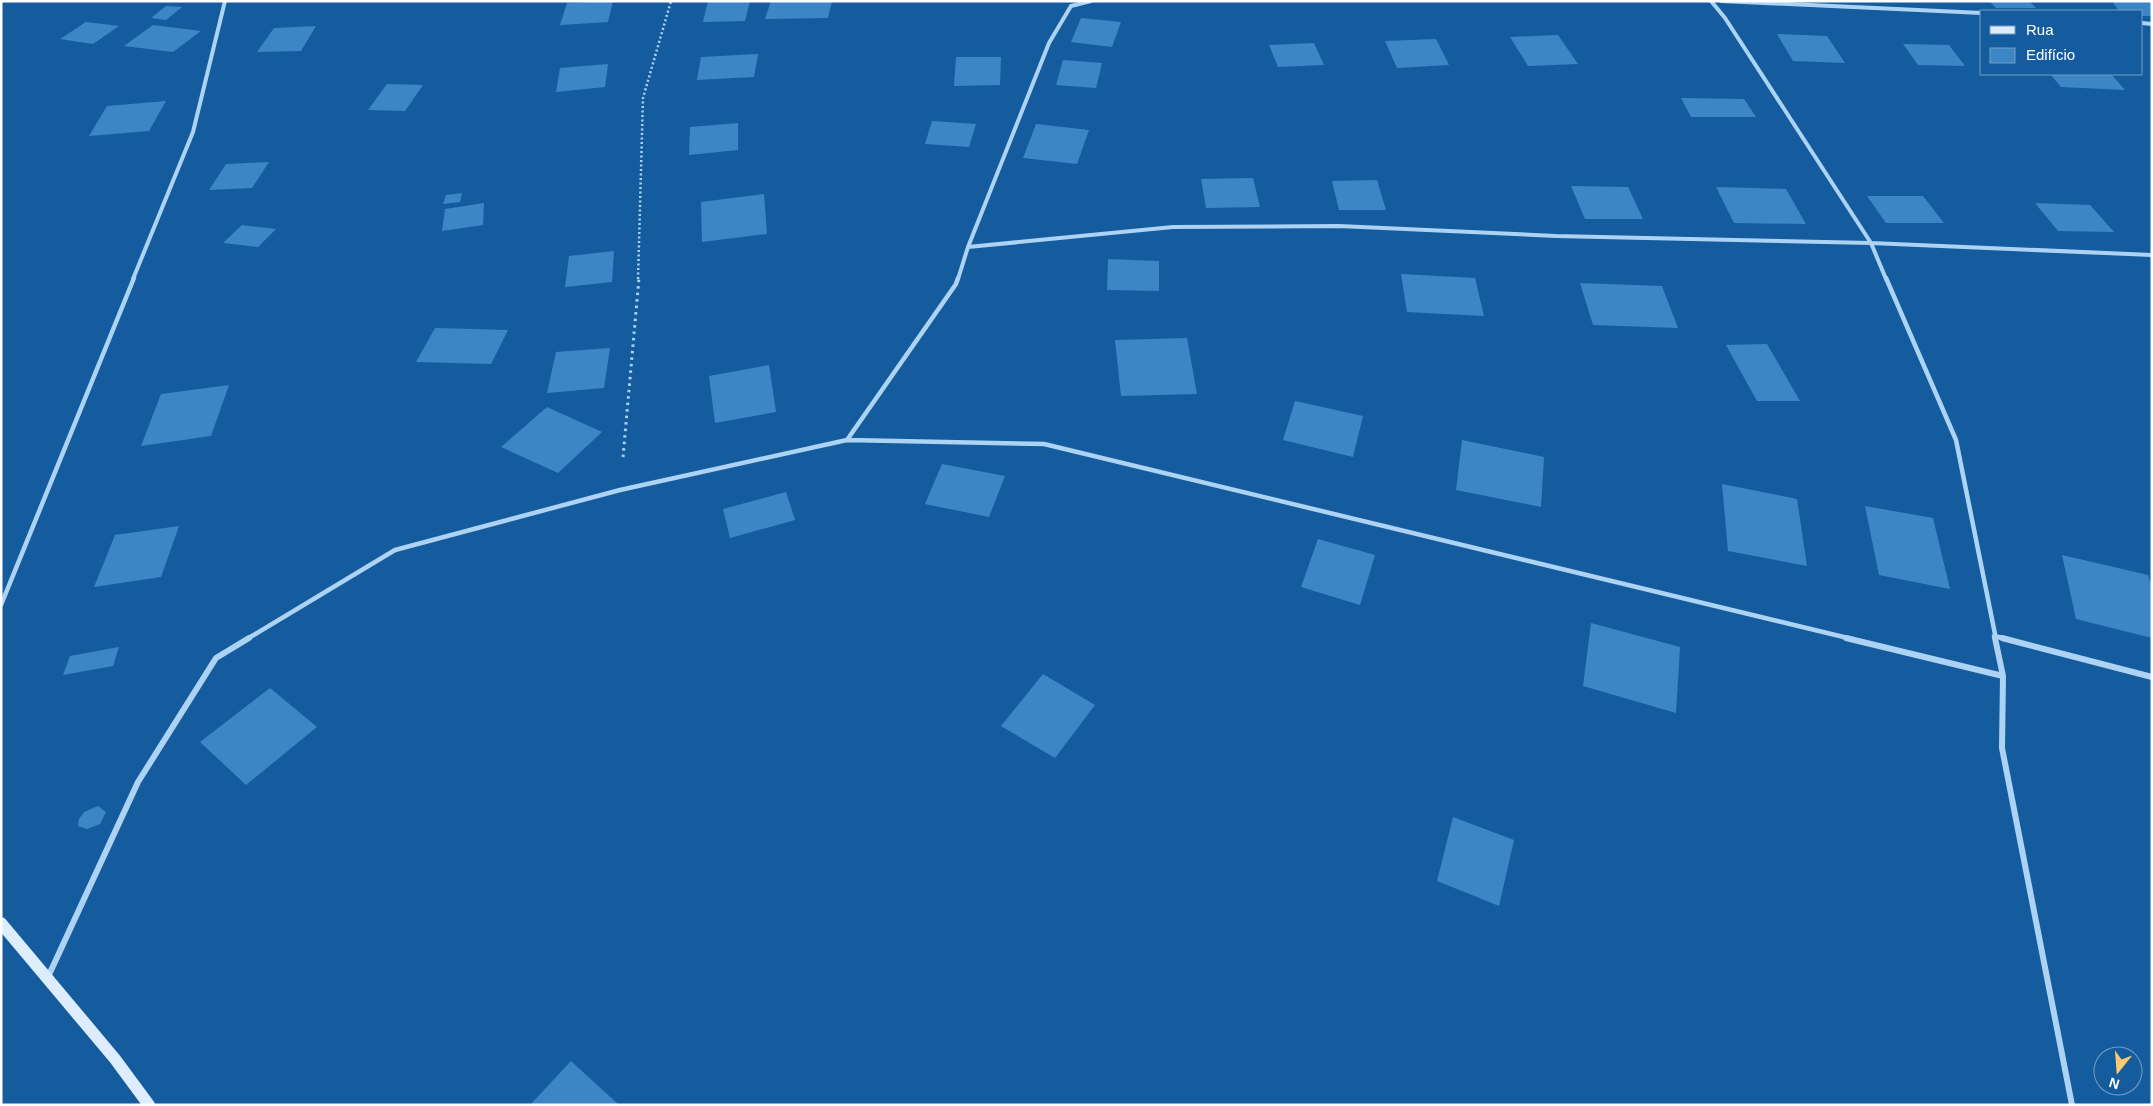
<svg xmlns="http://www.w3.org/2000/svg" width="2153" height="1106" font-family="Arial,sans-serif">
	<rect width="100%" height="100%" fill="#155c9f"/>
	<path fill="#3d86c5" d="M613 1 608 22 560 25 567 3Z
		M708 1H750L745 21 703 22Z
		M771 1H832L828 18 765 19Z
		M1989 1H2029L2036 8H1996Z
		M2112 1H2152V16H2142V11H2119Z
		M166 6 182 7 166 20 151 18Z
		M1081 18 1121 22 1112 47 1071 42Z
		M86 22 119 26 93 44 60 39Z
		M153 25 201 31 173 52 124 46Z
		M316 26 301 51 257 52 274 28Z
		M1777 34 1827 36 1845 63 1793 61Z
		M1558 35 1578 64 1528 66 1510 37Z
		M1436 39 1449 65 1397 68 1385 41Z
		M1314 43 1324 65 1278 67 1269 45Z
		M1903 44 1949 45 1965 66 1918 65Z
		M758 54 754 77 697 80 701 57Z
		M956 57H1001L1000 85 954 86Z
		M1063 60 1102 63 1096 88 1056 85Z
		M608 64 605 87 556 92 560 68Z
		M2050 74H2111L2125 90 2061 87Z
		M387 84 423 85 405 111 368 110Z
		M1681 98 1744 99 1756 117H1691Z
		M166 101 149 131 89 136 107 106Z
		M932 121 976 124 969 147 925 144Z
		M738 123V150L689 155 690 127Z
		M1036 124 1089 130 1077 164 1023 158Z
		M269 162 252 188 209 190 226 164Z
		M1253 178 1260 207 1206 208 1201 179Z
		M1377 180 1386 210H1339L1332 181Z
		M1571 186 1628 187 1643 219H1585Z
		M1716 187 1786 189 1806 224 1734 223Z
		M462 193 460 202 443 204 446 195Z
		M764 194 767 234 702 242 701 202Z
		M1867 196H1923L1944 223H1886Z
		M484 203 483 225 442 231 445 209Z
		M2035 203 2090 205 2114 232 2058 231Z
		M242 225 276 229 258 247 223 243Z
		M614 251 612 282 565 287 569 256Z
		M1108 259 1159 261V291L1107 290Z
		M1401 274 1475 278 1484 316 1407 312Z
		M1580 283 1662 286 1678 328 1593 325Z
		M435 328 508 330 491 364 416 362Z
		M1187 338 1197 394 1121 396 1115 340Z
		M1767 344 1800 401H1757L1726 345Z
		M610 348 604 388 547 393 556 352Z
		M769 365 776 412 715 423 709 376Z
		M229 385 211 436 141 446 161 394Z
		M1295 401 1363 416 1353 457 1283 440Z
		M547 407 602 432 558 473 501 447Z
		M1462 440 1544 457 1541 507 1456 490Z
		M942 464 1005 476 989 517 925 504Z
		M1722 484 1797 499 1807 566 1728 551Z
		M786 492 795 520 730 538 723 509Z
		M1865 506 1933 518 1950 589 1879 575Z
		M179 526 161 577 94 587 115 535Z
		M1318 539 1375 555 1360 605 1301 587Z
		M2062 555 2148 575 2152 588V638L2076 619Z
		M1591 623 1680 647 1676 713 1583 686Z
		M119 647 113 666 63 675 70 656Z
		M1043 674 1095 705 1055 758 1001 726Z
		M270 688 317 727 246 785 200 742Z
		M98 806 106 812 100 824 87 829 78 826 79 819 84 812Z
		M1453 817 1514 840 1499 906 1437 881Z
		M571 1061 619 1105H530Z"/>
	<g fill="none" stroke-linecap="round" stroke-linejoin="round">
		<path stroke="#add3f4" stroke-width="2.5" stroke-dasharray="2 2.5" stroke-linecap="butt" d="M638 279 643 98 671 1"/>
		<path stroke="#add3f4" stroke-width="3" stroke-dasharray="2.5 4" stroke-linecap="butt" d="M623 457 639 278"/>
		<path stroke="#add3f4" stroke-width="4" d="M1711 1 1725 18 1871 243 1886 279
			M1721 1 1982 13
			M2142 23 2152 24
			M968 247 1049 43 1071 6 1091 1
			M133 279 193 132 225 1
			M958 279 968 247 1173 227 1339 226 1556 236 1871 243 2152 255"/>
		<path stroke="#add3f4" stroke-width="4.5" d="M1886 278 1956 440 1996 639
			M847 440 956 284 958 278
			M1 605 134 278
			M1994 636 2007 639
			M247 639 395 550 620 490 847 440 1044 444 1852 639"/>
		<path stroke="#add3f4" stroke-width="6" d="M1846 638 2003 676
			M1995 638 2003 676 2002 748 2072 1105
			M2002 638 2152 677
			M48 977 138 782 216 658 249 638"/>
		<path stroke="#ddedfd" stroke-width="12" d="M1 923 115 1059 149 1105"/>
	</g>
	<rect width="2153" height="1106" fill="none" stroke="#ffffff" stroke-width="5"/>
	<rect x="1980" y="10" width="162" height="65" fill="#155c9f" stroke="#739dc5"/>
	<rect x="1990" y="26" width="25" height="8" fill="#ddedfd" stroke="#739dc5"/>
	<text x="2026" y="35" font-size="15" fill="#ffffff">Rua</text>
	<rect x="1990" y="48" width="25" height="15" fill="#3d86c5" stroke="#739dc5"/>
	<text x="2026" y="60" font-size="15" fill="#ffffff">Edifício</text>
	<g transform="translate(2118 1071) rotate(197)"><circle r="24" fill="#155c9f" stroke="#739dc5"/>
	<path d="M0-4L9 19L0 12L-9 19Z" fill="#ffca70"/>
	<text y="-8" font-size="14" font-weight="bold" text-anchor="middle" fill="#ffffff">N</text>
	</g>
</svg>
